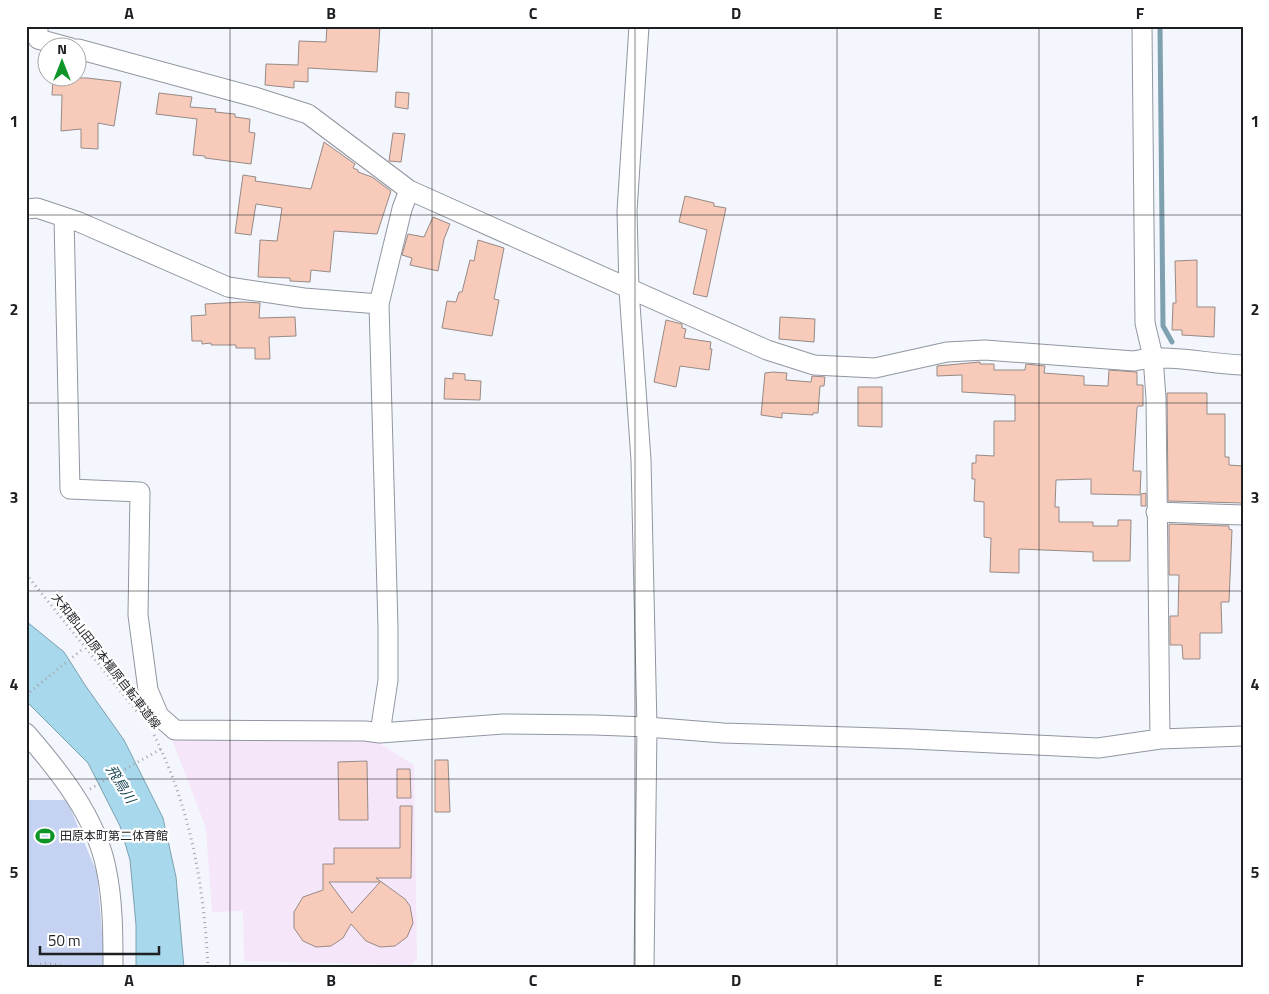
<svg xmlns="http://www.w3.org/2000/svg" width="1269" height="994" font-family="'Titillium Web','Noto Sans JP',sans-serif">
	<rect width="100%" height="100%" fill="#f3f6fd"/>
	<path fill="#f5e6fa" d="M171 737 371 738 414 765 417 959 411 965 244 961 243 911 212 912 206 828Z"/>
	<path fill="#c5d2f2" d="M26 800H67L97 873 105 968H26Z"/>
	<path fill="#a8d8eb" stroke="#7ea0af" d="M26 621 64 652 85 685 124 740 163 818 176 877 184 968H136V925L130 860 120 826 88 763 26 701Z"/>
	<g fill="none" stroke-linecap="round" stroke-linejoin="round">
		<path stroke="#7ea0af" stroke-width="5" d="M1160 26 1163 326 1172 342"/>
	</g>
	<path fill="#f7caba" stroke="#978a86" fill-rule="evenodd" d="M327 26H380L377 72 308 68V82L294 81V88L265 85 266 64 298 65 299 41 326 42Z
		M53 78H87L121 82 114 126 98 123V149L81 148V129L61 131 62 95H52Z
		M396 92 409 93 408 109 395 107Z
		M159 93 192 97 190 107 216 109 215 112 235 114V117L250 119 249 132 255 133 251 164 205 158V156L193 155 197 119 156 114Z
		M393 133 405 134 401 162 389 161Z
		M324 142 355 164 353 168 358 170V172L372 177 391 191 377 234 334 231 330 272 311 270 310 282 290 281V278L258 277 260 240 277 241 282 208 256 204 251 235 235 233 243 175 256 177 255 181 311 189Z
		M685 196 714 203V206L726 208 707 297 693 294 707 230 679 222Z
		M433 217 450 224 444 239 438 271 410 265 412 258 402 255 408 234 424 237Z
		M478 240 504 248 494 299 499 300 492 336 442 328 447 301 456 302 459 292H462L470 260 474 261Z
		M1197 260V307H1215L1214 337 1182 335V330H1172L1173 303H1176L1175 261Z
		M243 302 260 303 259 318 295 317 296 336 269 337 270 359H255V348H236V345H211V343L202 344V341H192L191 316 206 315 205 304Z
		M780 317 815 319 814 342 779 339Z
		M666 320 682 324V328L686 329 684 338 711 342 710 349H712L709 370 680 366 676 387 654 382Z
		M980 362V364H994V370H1025L1026 364 1045 366 1044 373 1084 376V385L1108 386 1109 370 1137 372V385H1143V406H1138L1137 408 1133 471H1141L1140 495 1091 494V479L1056 480 1055 507H1059V522H1093V526H1118V520H1131L1130 561H1093V552L1019 549V573L990 572 991 538 984 537V502L974 501 975 479H972V463H976V455L994 456V421H1015V395L962 392V375L937 376V366Z
		M773 372 787 373 786 380 811 382 812 376 825 377 824 386H820L818 413H813V415L782 413V418L761 415 765 373Z
		M453 373 465 374V380L481 381 480 400 444 399 445 378 453 379Z
		M858 387H882V427L858 426Z
		M1167 393H1207V414H1225V457H1229V465L1243 466V503L1168 501Z
		M1146 493V506H1141V494Z
		M1169 524 1229 526V529L1232 530 1229 602H1221L1222 633H1200V659H1183L1182 645H1170V616H1178L1179 575H1169Z
		M435 760H448L450 812H435Z
		M367 761 368 820H339L338 762Z
		M397 769H410L411 798H397Z
		M400 806H412L411 878H376L405 899 410 906 413 923 407 937 395 946 380 947 366 941 351 924 343 938 331 946 316 947 303 941 294 928V912L303 897 323 890V864H334V848H400ZM329 882H380L352 913Z"/>
	<g fill="none" stroke-linecap="round" stroke-linejoin="round">
		<g stroke="#9196a0" stroke-width="21">
			<path id="minor" d="M38 26V39L71 48
				M639 26 627 211 629 290 641 460 647 727 644 968
				M1142 26 1145 323 1153 357 1156 398 1160 739
				M78 49 255 97 308 114 409 190 767 350 814 365 875 368 947 352 985 350 1134 361C1171 353 1206 364 1243 365
				M26 209 37 208 79 222 228 287 304 298 379 304
				M64 217 70 489 140 492 138 615 148 690 159 716 175 730 365 731 380 733 503 724 595 725 647 727 723 733 912 739 1098 748 1160 739 1243 736
				M1156 512 1243 515
				M26 733C59 771 96 817 106 868 113 900 113 935 113 968
				M380 733 388 680V627L379 304 402 209 409 190"/>
		</g>
		<path stroke="#a3a6ac" stroke-width="3" stroke-dasharray="1 4" stroke-linecap="butt" d="M26 574 139 714
			M26 695 84 648
			M154 735C191 809 204 886 208 968
			M90 789 161 749
			M26 963 33 966 47 963 69 967"/>
		<use href="#minor" stroke="#fff" stroke-width="19"/>
	</g>
	<path fill="none" stroke="#1d1f23" stroke-width="1" stroke-opacity="0.55" d="M230 26V968M432 26V968M635 26V968M837 26V968M1039 26V968M26 215H1243M26 403H1243M26 591H1243M26 779H1243"/>
	<defs>
		<g id="stadium-bare" transform="scale(1.5)"><path d="M0-5a6.5 5 0 1 0 0 10a6.5 5 0 1 0 0-10ZM-3.5-1.8h7v3.6h-7Z" fill="#0e9427" stroke="#fff" stroke-width="2.5" paint-order="stroke"/></g>
	</defs>
	<g fill-rule="evenodd">
		<use href="#stadium-bare" x="45" y="836"/>
	</g>
	<g text-anchor="middle" stroke-width="4.5" stroke-linejoin="round" paint-order="stroke">
		<g font-size="12" fill="#1d1f23" stroke="#fff">
			<text transform="translate(106 661) rotate(52)" y="4">大和郡山田原本橿原自転車道線</text>
		</g>
		<g font-size="12" fill="#1d1f23" stroke="#fff" text-anchor="start">
			<text x="60" y="840">田原本町第二体育館</text>
		</g>
		<g font-size="14" font-style="italic" fill="#163f4e" stroke="#fff">
			<text transform="translate(121 784) rotate(58)" y="5">飛鳥川</text>
		</g>
	</g>
	<rect width="1269" height="994" fill="none" stroke="#ffffff" stroke-width="55"/>
	<g transform="translate(62 62)"><circle r="24" fill="#ffffff" stroke="#a5a5a7"/>
	<path d="M0-4L9 19L0 12L-9 19Z" fill="#0e9427"/>
	<text y="-8" font-size="14" font-weight="bold" text-anchor="middle" fill="#1d1f23">N</text>
	</g>
	<path d="M40 946v8h119v-8" fill="none" stroke="#1d1f23" stroke-width="2.5"/>
	<text x="48" y="946" font-size="15" fill="#1d1f23" stroke="#ffffff" stroke-width="4" paint-order="stroke">50 m</text>
	<rect x="28" y="28" width="1214" height="938" fill="none" stroke="#1d1f23" stroke-width="2"/>
	<g font-size="16" text-anchor="middle" font-weight="bold" fill="#1d1f23">
		<text x="129" y="19">A</text>
		<text x="331" y="19">B</text>
		<text x="533" y="19">C</text>
		<text x="736" y="19">D</text>
		<text x="938" y="19">E</text>
		<text x="1140" y="19">F</text>
		<text x="14" y="127">1</text>
		<text x="1255" y="127">1</text>
		<text x="14" y="315">2</text>
		<text x="1255" y="315">2</text>
		<text x="14" y="503">3</text>
		<text x="1255" y="503">3</text>
		<text x="14" y="690">4</text>
		<text x="1255" y="690">4</text>
		<text x="14" y="878">5</text>
		<text x="1255" y="878">5</text>
		<text x="129" y="986">A</text>
		<text x="331" y="986">B</text>
		<text x="533" y="986">C</text>
		<text x="736" y="986">D</text>
		<text x="938" y="986">E</text>
		<text x="1140" y="986">F</text>
	</g>
</svg>
